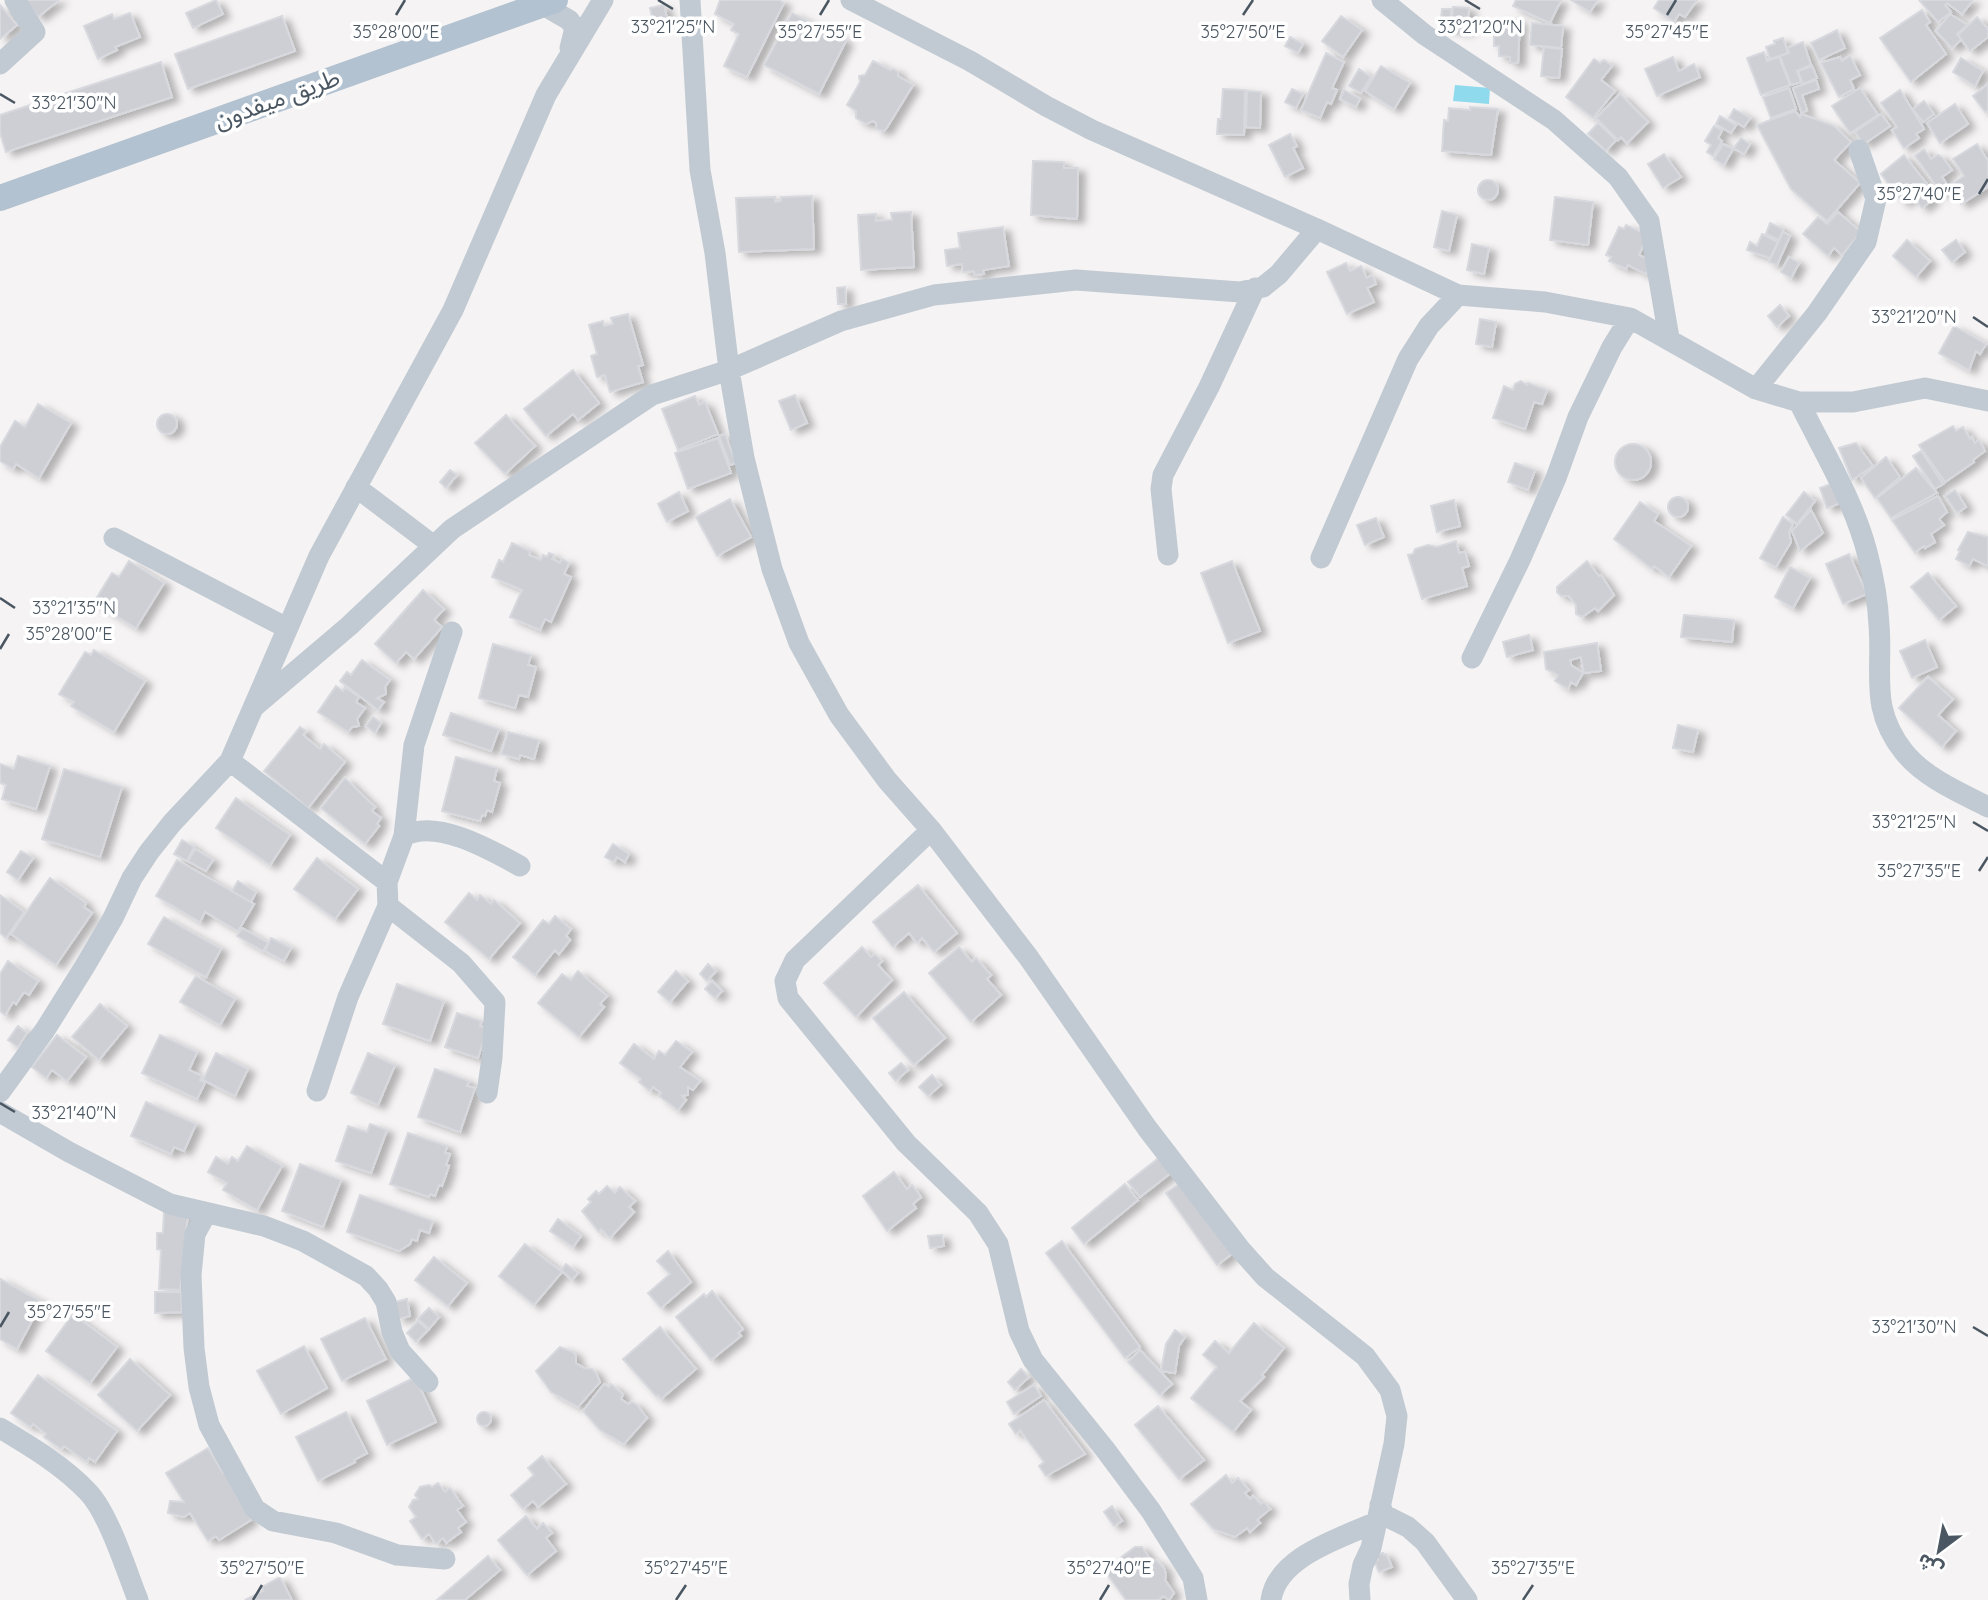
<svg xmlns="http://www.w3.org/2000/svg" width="1988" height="1600" font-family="Quicksand,'Noto Sans Arabic',sans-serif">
	<defs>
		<filter id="shadow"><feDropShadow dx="7" dy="4" stdDeviation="3.5" flood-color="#0004"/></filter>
	</defs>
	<rect width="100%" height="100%" fill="#f5f3f3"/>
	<path fill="#90daee" d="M1455 85 1490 88 1489 104 1453 101Z"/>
	<path fill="#cdcfd5" stroke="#d7d9de" stroke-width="2" filter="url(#shadow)" d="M25 0H59L38 17Z
		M216 0 223 14 193 28 186 13Z
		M720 0H779L784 3 747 77 724 66 739 34 731 30 734 24 715 14Z
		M1516 0H1561L1550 23 1513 6Z
		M1571 0H1598L1590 12Z
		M1659 0H1658H1697L1685 17 1679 14 1674 22 1654 8Z
		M1919 0H1973L1962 14 1947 3 1945 5 1951 12 1938 22Z
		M0 5 17 25 0 39Z
		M664 5 667 19 653 22 650 8Z
		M1453 7 1469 8 1467 31 1451 29Z
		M1442 9H1451L1450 28 1440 27Z
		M1922 10 1930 22 1926 25 1946 54 1911 82 1880 38Z
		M130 13 140 37 115 47 117 50 98 59 84 26 112 14 114 19Z
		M792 13 846 41 819 94 764 65Z
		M1950 14 1967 25 1957 34 1961 40 1952 48 1936 31Z
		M282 16 295 51 188 89 175 54Z
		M1341 16 1362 30 1343 57 1322 41Z
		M1977 17 1988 29V37L1970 51 1958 35Z
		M1500 19 1520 20 1518 63H1510V57L1499 56V46H1494V31L1499 32Z
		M1532 23 1563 26 1561 48 1530 45Z
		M1837 30 1845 48 1819 60 1811 43Z
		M1290 37 1303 44 1298 53 1285 46Z
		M1783 38 1788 53 1770 59 1766 47 1775 44 1774 41Z
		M1803 42 1811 65 1797 71 1801 82 1791 85 1780 56 1789 53 1787 48Z
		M1544 47 1562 49 1559 78 1541 76Z
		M1764 52 1767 61 1779 57 1790 85 1761 95 1747 58Z
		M1326 53 1344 62 1332 88 1337 90 1331 104 1327 102 1320 118 1301 110Z
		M1850 56 1860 75 1850 80 1854 89 1839 97 1821 63 1840 57 1842 61Z
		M1673 57 1679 71 1694 64 1700 77 1657 96 1645 69Z
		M1961 58 1983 71 1975 86 1953 72Z
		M1594 59 1600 63 1604 60 1612 66 1601 80 1615 91 1593 118 1566 97Z
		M873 61 890 70 894 69 898 72V76L913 85 886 129 883 131 876 129V123L873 121 866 124 856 118V111L847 105 860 82 859 76 865 75Z
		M161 62 172 97 6 152 0 133V115Z
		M1381 66 1410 83 1394 109 1365 91Z
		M1812 66 1817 78 1803 84 1798 71Z
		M1359 69 1371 77 1361 93 1349 86Z
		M1816 80 1819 89 1802 95 1807 110 1802 113 1793 88Z
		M1988 84V110L1985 112 1973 96Z
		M1789 88 1796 109 1771 118 1763 97Z
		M1860 88 1878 115 1850 133 1832 106Z
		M1223 89 1245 90 1244 135 1217 134 1218 119H1221Z
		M1292 89 1303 94 1296 108 1285 102Z
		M1344 90 1360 99 1356 107 1340 99Z
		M1900 90 1924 129 1916 134 1919 138 1904 148 1892 130 1897 127 1881 103Z
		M1247 91 1261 92 1260 128 1246 127Z
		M1620 94 1648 122 1627 143 1621 137 1618 140 1596 118Z
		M1924 101 1934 114 1923 122 1913 109Z
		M1955 104 1968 124 1940 143 1927 123Z
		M1470 107 1498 109 1491 155 1442 151 1444 120 1448 121 1449 108 1470 110Z
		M1734 109 1750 118 1744 127 1729 118Z
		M1795 111 1800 117 1801 114 1834 126 1851 142 1834 160 1860 183 1827 221 1791 189 1757 125Z
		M1881 114 1890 126 1864 144 1855 132Z
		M1720 116 1736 125 1731 133 1716 124Z
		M1598 123 1616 140 1606 151 1588 134Z
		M1714 126 1722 130 1718 138 1722 141 1713 156 1707 152 1711 145 1705 141Z
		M1290 134 1297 146 1293 148 1303 168 1285 177 1269 145Z
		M1741 138 1750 144 1744 154 1734 148Z
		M1723 144 1733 149 1724 165 1714 159Z
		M1977 144 1988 161V187L1961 204 1950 185 1964 176 1953 159Z
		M1924 149 1931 159 1938 155 1942 157 1952 170 1942 177 1950 189 1942 194 1915 156Z
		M1664 154 1681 177 1663 188 1648 164Z
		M1904 155 1927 184 1903 203 1881 174Z
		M1033 161 1064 162V168H1078L1077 219 1031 215Z
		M1478 190a10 10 0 1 1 20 0a10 10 0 1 1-20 0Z
		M1925 188 1933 199 1922 208 1914 197Z
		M812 196 814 249 739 252 736 198 775 197V202L781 201V197Z
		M1555 197 1593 202 1588 245 1550 240Z
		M1442 211 1457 215 1449 251 1434 247Z
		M911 212 914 267 861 270 858 215 876 214V221L892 220 891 213Z
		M1838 212 1861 232 1842 255 1834 248 1828 256 1803 234 1818 217 1827 224Z
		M1770 223 1783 229 1779 240 1766 234Z
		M1626 225 1648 235 1639 255 1653 262 1646 274 1628 265 1626 269 1609 261 1611 257 1606 255 1619 227 1624 229Z
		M1003 227 1009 266 983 270 984 274 975 275 974 271 963 272 962 264 947 266 945 250 960 248 958 233Z
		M1783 232 1790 236 1777 265 1769 262Z
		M1762 234 1778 242 1770 258 1747 250 1750 242 1757 246Z
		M1907 240 1930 261 1916 277 1893 256Z
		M1956 240 1965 252 1952 262 1942 250Z
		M1472 244 1489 248 1484 274 1467 270Z
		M1789 257 1799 263 1791 278 1781 272Z
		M1346 263 1350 271 1361 266 1367 278 1372 275 1376 284 1367 288 1374 302 1347 314 1327 272Z
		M845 287 846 304H838L837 288Z
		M1780 305 1789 316 1777 327 1768 316Z
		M628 314 643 365 638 366 643 382 610 392 605 375 597 377 591 356 597 354 589 325 603 321 604 326 613 324 611 318Z
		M1480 319 1496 322 1492 347 1476 344Z
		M1954 326 1986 344 1980 354 1976 351 1969 370 1939 353Z
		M573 370 599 403 578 420 573 414 546 436 524 409Z
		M1521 381 1527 385 1528 383 1547 390 1542 404 1534 402 1525 429 1493 418 1504 386 1513 390 1515 384Z
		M795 395 807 423 791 430 779 401Z
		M695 396 699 405 705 402 718 434 678 450 662 409Z
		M38 404 71 423 39 478 16 464 13 469 0 461V447L15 421 25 427Z
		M157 424a10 10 0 1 1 20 0a10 10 0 1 1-20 0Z
		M506 415 535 446 505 474 475 443Z
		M1953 426 1956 431 1963 427 1970 439 1972 437 1975 443 1979 440 1985 451 1973 460 1974 462 1945 482 1919 445Z
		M725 434 736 463 730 465 719 436Z
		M718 438 731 473 688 489 675 453Z
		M1856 443 1873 466 1852 480 1839 448Z
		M1615 462a18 18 0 1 1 36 0a18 18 0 1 1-36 0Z
		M1921 451 1943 484 1935 489 1913 456Z
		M1886 457 1900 477 1875 498 1861 478Z
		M1515 463 1535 470 1528 490 1508 482Z
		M1916 468 1937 493 1891 518 1877 498Z
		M450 470 457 475 446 488 440 482Z
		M1833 483 1841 503 1827 508 1820 488Z
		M1955 490 1966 507 1957 513 1945 496Z
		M679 492 688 511 667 522 658 504Z
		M1804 492 1815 501 1797 524 1786 515Z
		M1938 496 1947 512 1939 519 1944 525 1931 534 1935 542 1925 548 1924 546 1915 552 1916 554 1892 520Z
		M1668 507a10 10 0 1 1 20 0a10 10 0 1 1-20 0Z
		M730 499 751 537 717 556 696 517Z
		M1454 500 1460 526 1437 532 1431 506Z
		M1640 502 1658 514 1654 521 1691 546 1669 577 1654 566 1652 569 1614 539Z
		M1811 510 1823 533 1800 551 1792 531Z
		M1783 517 1793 524 1789 532 1791 542 1776 567 1760 558Z
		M1376 518 1384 537 1365 545 1357 525Z
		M1968 532 1988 537V566L1973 559 1969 566 1956 559 1960 551 1958 550Z
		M1456 541 1459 553 1465 552 1469 566 1462 568 1467 586 1422 599 1408 555 1413 554 1415 549 1428 545 1437 547Z
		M512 543 530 551 529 555 541 560 543 555 547 557 549 553 554 555 552 559 560 563 562 559 569 563 564 574 571 577 551 622 545 619 540 630 510 617 522 590 492 577 499 560 503 562Z
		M1849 554 1867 594 1843 604 1826 564Z
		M129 561 164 583 136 628 94 602 112 573 119 577Z
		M1232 561 1260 631 1228 643 1201 573Z
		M1587 561 1599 576 1601 575 1614 595 1598 611 1595 608 1582 617 1576 614V605L1569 596H1561L1557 592V587Z
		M1790 567 1810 578 1793 608 1775 597Z
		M1928 573 1956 606 1939 620 1911 587Z
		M423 590 444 609 434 620 442 627 414 659 406 652 396 663 375 644Z
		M1684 615 1734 620 1732 642 1681 637Z
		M1529 635 1533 650 1507 657 1503 642Z
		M1925 640 1937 667 1912 678 1900 651Z
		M1597 643 1601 671 1584 673 1581 657 1570 660 1571 665 1583 673 1576 685 1571 682 1568 689 1555 681 1558 675 1546 669 1544 652Z
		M493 644 531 655 528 665 536 667 528 697 519 695 515 708 479 698Z
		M94 650 145 681 114 732 71 706 74 702 59 694 85 652 91 655Z
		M362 660 390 680 385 687 386 694 377 698 384 702 378 710 340 681 347 672 351 675Z
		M1928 677 1953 699 1938 715 1956 731 1942 747 1899 708Z
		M336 686 343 691 345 687 359 697 356 702 365 708 357 719 359 726 352 727 348 732 318 712Z
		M451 713 499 729 491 751 443 735Z
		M373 717 381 723 375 733 366 726Z
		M1678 725 1698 730 1693 752 1673 748Z
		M300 727 306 731 303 735 320 749 324 744 345 762 308 808 264 771Z
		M508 732 539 740 534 759 520 755 519 759 501 754Z
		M18 756 50 766 36 809 2 799 6 785 0 783V764L14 769Z
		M456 757 497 768 494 781 500 783 492 812 487 810 485 816 482 815 480 821 442 811Z
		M64 769 122 787 100 857 42 839Z
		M345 778 375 807 372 811 381 818 377 824 379 826 365 844 321 808Z
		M236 798 290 835 270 865 216 828Z
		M182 840 194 847 187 861 174 854Z
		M613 844 629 854 625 862 617 857 614 862 605 857Z
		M195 849 213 860 206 871 188 861Z
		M21 851 33 858 18 880 7 872Z
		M317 858 358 889 335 919 294 889Z
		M177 860 254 904 238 931 205 912 200 922 156 896Z
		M50 878 86 903 84 907 92 913 56 965 11 934Z
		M238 881 256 892 251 902 232 891Z
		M918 885 957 933 934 952 922 938 917 943 909 933 893 947 873 922Z
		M469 893 477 900 480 895 491 904 494 900 520 923 489 959 445 922Z
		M0 895 24 912 6 938 0 933Z
		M555 916 571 929 566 936 570 940 559 954 555 950 535 975 513 957 543 920 549 924Z
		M164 917 221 949 206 977 148 944Z
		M242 928 268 943 263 951 237 936Z
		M271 938 291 948 284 961 265 951Z
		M862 947 871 957 875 954 882 961 878 965 892 980 856 1017 824 983Z
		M959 947 972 962 976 958 991 975 987 979 1001 995 971 1022 929 973Z
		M8 961 38 981 29 995 24 992 16 1004 13 1002 5 1015 0 1011V974Z
		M708 964 716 971 707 981 700 974Z
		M578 971 607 996 600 1004 604 1007 579 1037 538 1003 562 974 571 980Z
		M676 971 688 981 670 1002 658 992Z
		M196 976 235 999 220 1025 180 1002Z
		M712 981 722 991 715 998 705 989Z
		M397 984 444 1001 430 1041 383 1024Z
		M904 992 945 1038 914 1065 873 1018Z
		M100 1004 127 1026 99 1060 72 1037Z
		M457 1013 481 1021 480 1026 487 1029 478 1058 445 1047Z
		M18 1026 27 1033 18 1047 8 1040Z
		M57 1035 86 1057 67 1081 52 1070 46 1078 32 1067Z
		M160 1035 197 1052 189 1070 202 1076 200 1080 205 1083 197 1099 142 1073Z
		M676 1041 692 1052 680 1067 700 1081 693 1090 688 1087V1095L682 1096 686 1100 678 1110 659 1096 661 1093 653 1087 650 1091 639 1082 641 1079 620 1063 634 1044 654 1059 659 1051 665 1055Z
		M216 1053 248 1069 235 1096 203 1080Z
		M368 1053 395 1065 378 1105 351 1093Z
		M901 1063 908 1070 896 1081 889 1073Z
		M435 1069 469 1081 467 1086 475 1088 460 1132 418 1117Z
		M932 1075 941 1085 928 1096 919 1087Z
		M146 1102 196 1124 184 1151 174 1147 171 1154 131 1136Z
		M370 1124 387 1130 371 1173 336 1161 348 1126 367 1132Z
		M408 1133 447 1146 445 1153 450 1154 446 1165 449 1166 442 1186 439 1185 435 1196 430 1194 429 1197 390 1184Z
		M247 1146 282 1166 257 1210 223 1190 227 1183 208 1172 216 1157 228 1164 232 1157 238 1161Z
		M1160 1157 1172 1172 1140 1197 1128 1182Z
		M300 1164 341 1180 323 1227 282 1211Z
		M894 1172 907 1189 912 1185 921 1197 913 1204 916 1208 887 1231 863 1196Z
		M1182 1182 1232 1254 1217 1265 1166 1193Z
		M1125 1184 1138 1200 1084 1244 1072 1228Z
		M607 1186 615 1193 620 1187 635 1201 629 1207 634 1212 610 1238 601 1229 599 1232 582 1211 591 1202 588 1199 596 1191 599 1194Z
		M360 1195 433 1221 429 1233 420 1230 417 1241 412 1239 410 1244 399 1251 347 1232Z
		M164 1212 188 1214 180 1290 159 1289 161 1250 157 1249V1233H163Z
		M558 1219 581 1236 573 1247 550 1231Z
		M942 1235 944 1246 930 1248 928 1236Z
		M1062 1241 1140 1347 1125 1358 1046 1253Z
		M525 1244 562 1272 534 1305 499 1276Z
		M668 1251 691 1282 661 1308 648 1293 670 1274 657 1261Z
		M434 1257 467 1283 448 1306 415 1280Z
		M566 1264 578 1273 572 1280 561 1270Z
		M0 1279 42 1302 17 1349 0 1339Z
		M712 1291 743 1329 738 1333 741 1336 711 1360 676 1317 704 1294 706 1297Z
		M155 1292H181L182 1312 155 1313Z
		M407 1299 410 1316 398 1319 395 1302Z
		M429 1308 439 1317 429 1329 418 1319Z
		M73 1314 117 1347 90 1383 46 1351Z
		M365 1318 386 1359 342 1381 321 1339Z
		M418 1321 428 1330 416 1342 407 1333Z
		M1254 1323 1284 1348 1262 1375 1264 1377 1240 1401 1251 1410 1233 1432 1191 1398 1217 1367 1203 1355 1215 1341 1229 1353Z
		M660 1327 696 1369 661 1399 658 1395 656 1396 623 1359Z
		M1175 1330 1185 1337 1179 1346 1175 1373 1161 1371 1166 1344Z
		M304 1346 327 1388 281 1414 257 1371Z
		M560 1347 573 1352 576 1356V1363L584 1368 592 1369 596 1373 600 1382 578 1407 551 1392 536 1371Z
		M1140 1350 1172 1384 1160 1395 1128 1362Z
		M130 1359 170 1395 137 1431 98 1395Z
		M1021 1369 1029 1377 1015 1390 1008 1382Z
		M38 1375 117 1431 95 1462 89 1458 87 1462 64 1446 61 1449 44 1437 46 1434 33 1424 30 1427 11 1413Z
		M415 1377 436 1422 387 1445 367 1401Z
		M604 1384 609 1387 611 1384 618 1390 623 1394 621 1399 628 1404 632 1402 637 1405 647 1418 624 1444 600 1430 583 1411Z
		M1034 1385 1041 1396 1014 1414 1007 1402Z
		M1044 1400 1085 1454 1046 1476 1039 1466 1044 1462 1020 1430 1016 1434 1009 1424Z
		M1158 1406 1204 1460 1179 1479 1135 1425Z
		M346 1412 367 1453 354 1460 355 1462 318 1481 296 1437Z
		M477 1419a7 7 0 1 1 14 0a7 7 0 1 1-14 0Z
		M208 1448 223 1473 226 1471 236 1495 251 1520 219 1540 216 1536 208 1541 190 1513 184 1517 168 1513 170 1501 184 1502 166 1473Z
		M542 1456 566 1484 538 1507 533 1501 523 1509 511 1495 534 1475 528 1468Z
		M1226 1475 1232 1483 1238 1478 1249 1490 1245 1493 1250 1499 1253 1496 1261 1504 1264 1502 1270 1509 1257 1520 1260 1523 1250 1532 1247 1528 1235 1537 1213 1529 1191 1504Z
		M438 1483 445 1492 450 1488 463 1506 457 1510 466 1522 458 1528 461 1532 446 1543 443 1538 436 1544 429 1534 422 1539 410 1521 416 1517 409 1507 413 1500 418 1499 415 1495 420 1487 429 1485 432 1487Z
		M1112 1506 1122 1521 1114 1526 1104 1512Z
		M526 1516 537 1529 543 1523 552 1533 546 1538 556 1551 527 1575 498 1540Z
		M1135 1547H1142L1150 1559 1157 1561 1164 1568 1166 1574 1165 1580 1174 1593 1169 1600 1163 1596 1159 1600H1126L1104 1570Z
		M1383 1553 1384 1555 1386 1554 1392 1567 1379 1572 1374 1561 1378 1560 1376 1555Z
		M488 1556 500 1570 465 1600H437Z
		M280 1577 292 1600H245L263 1591 262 1587Z"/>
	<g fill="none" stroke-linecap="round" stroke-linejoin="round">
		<path stroke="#c1cad2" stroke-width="21" d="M690 0 700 170 715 253 729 370 744 458 772 569 799 643 839 715 887 780 931 830 1029 958 1147 1128 1240 1249 1265 1277 1365 1356 1390 1390 1397 1416 1394 1444 1371 1548 1363 1565 1359 1584 1360 1600
			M851 0 970 61 1046 106 1092 130 1317 229 1458 295 1545 302 1630 318 1756 389 1799 402H1853L1925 388 1988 401
			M1382 0 1425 35 1554 120 1618 177 1649 221 1669 338
			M543 5 569 20 575 28 570 48
			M0 64 35 32 15 0
			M1756 389 1817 313 1866 242 1876 199 1859 150
			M1799 402C1823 451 1853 499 1867 552 1873 575 1878 602 1879 625 1883 675 1869 708 1904 752 1925 778 1959 792 1988 807
			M356 487 434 546
			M114 538 287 628
			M1168 555 1161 489 1163 475 1209 387 1255 288
			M1321 558 1408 359 1429 326 1458 295
			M1472 658 1520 560 1556 478 1578 417 1612 347 1630 318
			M255 706 349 626 452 529 652 395 729 370 841 321 934 295 1076 280 1240 292 1263 287 1279 274 1317 229
			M230 761 387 882 388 906 461 963 495 1002 492 1058 487 1093
			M931 830 795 960 785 981 788 998 906 1143 978 1213 998 1244 1019 1331 1033 1360 1104 1448 1151 1511 1193 1578 1197 1600
			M404 836 414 745 452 632
			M387 882 404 836C436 818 491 850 520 866
			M317 1091 348 997 388 906
			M0 1092 45 1030 85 966 113 918 132 878 149 852 172 823 230 761 319 556 453 310 546 95 603 0
			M0 1112 69 1152 170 1204 264 1226 303 1241 366 1276 378 1289 386 1302 392 1332 400 1351 428 1382
			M206 1214 195 1234 191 1275 194 1348 199 1387 209 1425 255 1509 273 1521 336 1533 397 1555 445 1559
			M0 1428C30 1446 64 1466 88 1492 109 1514 126 1570 138 1600
			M1380 1505 1384 1515 1408 1527 1425 1542 1467 1600
			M1271 1600C1277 1556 1342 1538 1376 1522"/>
		<path stroke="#b3c2d1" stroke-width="26" d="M0 198 555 0"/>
	</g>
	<path fill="none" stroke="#4a5661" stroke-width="2.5" d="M658 0 673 9M1465 0 1480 9M396 15 405 0M820 15 829 0M1243 15 1253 0M1667 15 1676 0M0 94 15 103M1979 194 1988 179M1973 317 1988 327M0 598 15 608M0 649 9 634M1973 822 1988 831M1979 871 1988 857M0 1103 15 1112M0 1327 9 1312M1973 1327 1988 1336M253 1600 262 1585M676 1600 686 1585M1100 1600 1109 1585M1523 1600 1533 1585"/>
	<g text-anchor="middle" stroke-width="7" stroke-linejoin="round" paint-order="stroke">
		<g font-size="24" fill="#4a5661" stroke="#fff">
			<text transform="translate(277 99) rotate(-20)" y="8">طريق ميفدون</text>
		</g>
	</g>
	<g font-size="18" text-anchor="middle" fill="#4a5661" stroke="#fff" stroke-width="7" stroke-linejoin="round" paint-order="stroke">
		<text x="673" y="33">33°21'25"N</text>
		<text x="1480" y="33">33°21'20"N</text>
		<text x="396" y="38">35°28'00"E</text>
		<text x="820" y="38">35°27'55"E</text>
		<text x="1243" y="38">35°27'50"E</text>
		<text x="1667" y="38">35°27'45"E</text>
		<text x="74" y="109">33°21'30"N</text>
		<text x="1919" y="200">35°27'40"E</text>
		<text x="1914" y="323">33°21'20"N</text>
		<text x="74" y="614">33°21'35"N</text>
		<text x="69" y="640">35°28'00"E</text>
		<text x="1914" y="828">33°21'25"N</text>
		<text x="1919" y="877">35°27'35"E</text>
		<text x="74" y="1119">33°21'40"N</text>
		<text x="69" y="1318">35°27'55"E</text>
		<text x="1914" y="1333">33°21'30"N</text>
		<text x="262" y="1574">35°27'50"E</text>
		<text x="686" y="1574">35°27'45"E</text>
		<text x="1109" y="1574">35°27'40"E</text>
		<text x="1533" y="1574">35°27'35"E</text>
	</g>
	<g transform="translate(1939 1551) rotate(212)" stroke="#ffffff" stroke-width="5" paint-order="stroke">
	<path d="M0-5L12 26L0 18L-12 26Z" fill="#4a5661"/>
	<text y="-10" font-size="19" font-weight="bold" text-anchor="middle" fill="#4a5661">ش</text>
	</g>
</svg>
